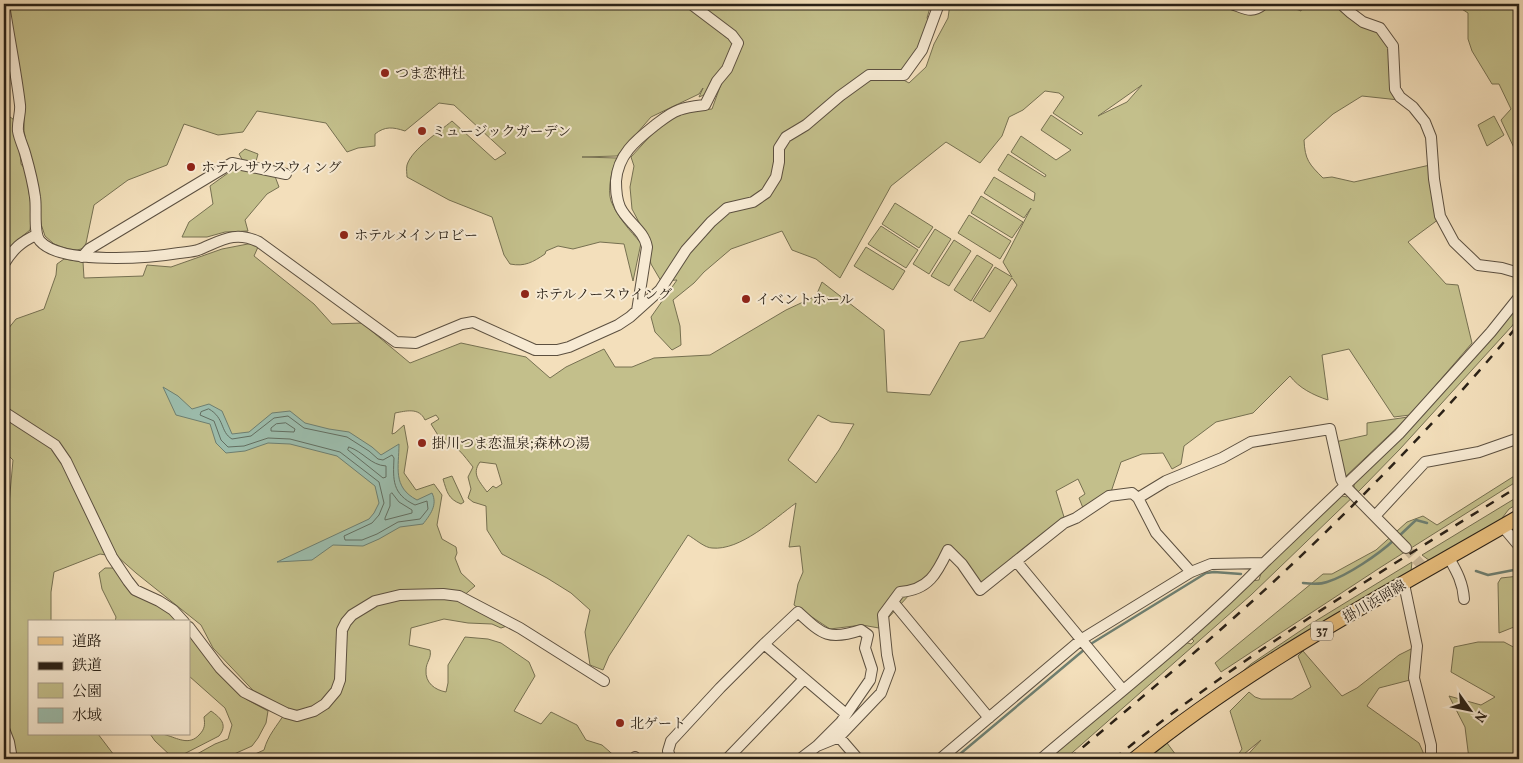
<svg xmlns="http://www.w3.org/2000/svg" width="1523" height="763" font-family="Vollkorn,'Noto Serif JP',serif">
	<rect width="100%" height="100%" fill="#f3dfbb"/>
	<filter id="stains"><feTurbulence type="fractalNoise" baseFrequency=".004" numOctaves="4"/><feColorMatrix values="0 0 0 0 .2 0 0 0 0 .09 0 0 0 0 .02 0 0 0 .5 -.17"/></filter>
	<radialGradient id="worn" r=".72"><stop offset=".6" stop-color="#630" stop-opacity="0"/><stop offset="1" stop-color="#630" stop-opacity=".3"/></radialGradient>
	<path fill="#c3bf8b" stroke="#767051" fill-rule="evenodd" d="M6 4H685L732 42C733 54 715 86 706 94 704 95 701 96 699 97L703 88 699 94 651 117 617 156 582 157 617 158C612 169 607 189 611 201 617 216 630 231 641 243L633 281 624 244 600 242 573 249 558 246 546 251 545 254C533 262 525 267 510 264L504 255 492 217 449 200 407 177C407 174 406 169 407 165 412 149 439 132 452 121L495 160 506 153 454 105 439 103 405 131C393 127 385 126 375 134V146L358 148 347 152 326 123 257 111 243 132 218 135 184 124 167 165 128 180 94 205 85 248 77 250 68 249 54 244 45 236 41 224 38 200 24 131V115Z
		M691 4H931L927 18 929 21 921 44 898 77 909 83 926 67 934 44 948 18 950 4H1182L1186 8C1201 0 1239 5 1256 10 1271 0 1285 5 1301 11L1303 4H1341L1380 28 1393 46 1399 100 1362 96 1333 114 1304 140C1305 160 1309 164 1323 178L1332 177 1354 182 1430 165 1439 219 1408 242 1446 284 1458 285 1472 343 1410 415 1394 417 1349 349 1322 355 1328 400C1313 395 1299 388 1290 376L1253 413 1216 422 1184 446 1181 464 1172 469 1163 453 1142 454 1121 462 1111 492 1083 508 1079 498 1085 494 1078 479 1056 491 1064 517 981 584 948 547 931 571 879 628 862 625 830 629 794 605 798 584 803 572 800 546 789 547 796 503C774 519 740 551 712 548 705 548 695 539 688 535L609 656 603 670 590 665 585 632 590 610 571 593 547 578 502 554 487 530 486 506 473 502 468 498 471 489 468 477 473 467C464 456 456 443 441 440L431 424 439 419 436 415 425 420C419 407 406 411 395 413L392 434 395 433 404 425 408 447 404 473 416 490 434 484 442 495 437 525 442 539 456 547 457 553 455 558 461 573 475 586 462 597 507 626 501 628 492 624 468 623 444 619 411 628 409 645 430 650C432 658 426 662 426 670 425 683 435 690 446 692L448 683V665L465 637 488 639 501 643 529 662 535 676 514 711 541 724 551 712 577 725 586 740 602 745 618 759H244L264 750C268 735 277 726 285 713L264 702 213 648 201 625 136 573 118 557 100 554 54 572 51 592V622H29V734H98L117 759H10L4 732V580L8 574 5 549 13 460 5 452 4 454V334L16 319 44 309 56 275 57 264 64 259 83 262 84 278 143 276 147 265 171 267 222 249 253 243 258 247 254 256 314 304 332 324 362 323 410 363 461 343 526 357 550 378 566 367 604 349 615 367H632L654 358 710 355 786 310 816 296 822 282 884 330 887 392 930 395 960 342 984 338 1017 285 1012 278 990 312 973 301 995 267 1012 277 1003 262 1031 208 1024 218 984 193 994 177 1034 201 1035 193 998 170 1008 154 1045 177 1046 175 1011 152 1021 136 1056 160 1071 150 1041 130 1051 115 1081 135 1083 133 1053 113 1064 97 1059 93 1045 91 1023 110 1009 117 1002 136 980 163 946 142 891 186 840 278 816 259 792 250 782 231 731 249 704 272 694 283 673 300 680 326 681 345 672 350 655 332 651 317 677 280 661 281 651 264 641 226 632 209 630 187 634 166 631 157 664 121 690 111 712 109 721 84 742 42ZM1142 85 1127 102 1098 116ZM818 415 831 422 854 424 839 450 816 483 788 460ZM480 462 496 464 502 484 496 488 493 486 487 492C480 482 471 474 480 462Z
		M1454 4H1519V164L1515 150 1501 120 1511 109 1499 84H1492L1472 51 1468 39V13Z
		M4 113 13 119 18 130 21 164 26 171 32 213 30 230 15 242 4 259Z
		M1494 116 1504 135 1487 146 1478 125Z
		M245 149 258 154 255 165 261 164 273 171 279 187 267 194 245 220 248 231 225 232 207 237H182L189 222 213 204 210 186 235 168H247L239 154Z
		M981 196 1023 222 1012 238 971 213Z
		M895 203 933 227 919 248 882 224Z
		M969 215 1011 241 1000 259 958 233Z
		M881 226 918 250 906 268 868 244Z
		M935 229 951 239 929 274 913 264Z
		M954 240 971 251 949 286 931 276Z
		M866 247 905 271 893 290 854 266Z
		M977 255 993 265 971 301 954 290Z
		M1519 302V316L1512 326 1400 449 1360 490 1251 595 1065 759H1046L1185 642 1191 644 1194 641 1190 637 1251 581 1259 580 1263 567 1342 496 1347 497 1354 490V482L1391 449Z
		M1408 417 1344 478 1335 442 1367 435V423Z
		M1519 473V480L1381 567 1221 672 1215 663 1323 574H1332L1376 550 1407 522 1423 516 1437 525Z
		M452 476 464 502 461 504C448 499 447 492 443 479Z
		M1519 496V503L1509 509 1499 522 1430 561 1422 555Z
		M1412 562 1411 571 1235 678 1251 664 1309 625Z
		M105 568H116L135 590 184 622H115L116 617 102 589 99 573Z
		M1519 576V625L1499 633 1498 583 1501 578Z
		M189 627 246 699 268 711 266 723 258 738 252 746 223 759H188L215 744 228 739 232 725 225 708 189 676Z
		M1478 642H1504L1519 650V759H1469L1465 727 1449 696 1481 705 1495 697 1451 672 1454 647Z
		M1417 646 1410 680 1379 688 1367 706 1419 743 1426 759H1244L1261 740 1238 759H1235L1242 749 1230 711 1249 692 1255 697 1261 699H1292L1311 687 1298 656 1303 651 1342 696 1357 688 1399 655Z
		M211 711C221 718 228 725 219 736L182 755 172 757 155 741 150 734C155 734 162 733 166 735 177 738 189 746 199 735 205 729 205 725 204 717Z
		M1167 743 1179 759H1148Z"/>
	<path fill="#9cbdad" stroke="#6e7f71" d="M163 387 178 396 192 409 209 404 222 411 232 434 249 432 272 413 290 411 305 423 329 429 349 432 372 447 381 455 399 444C399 467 392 487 417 500L432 493C438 505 430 515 423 524L400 527 379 539 363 546 333 545 312 560 277 562 369 519 374 513 379 503 375 486 337 456 290 444 268 443 245 451 226 453 216 443 210 424 176 415Z"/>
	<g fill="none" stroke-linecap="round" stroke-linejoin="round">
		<path stroke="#636f62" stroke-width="1" d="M209 409C225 418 220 432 232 439L251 436 274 418 288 416 304 428 347 437 369 451 378 459 383 460 392 455 394 458C393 480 392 494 415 505L427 501 428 509 420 519 398 522 377 534 362 540H345L344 536 372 523 379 515 384 503 379 482 340 452 290 439 268 438 244 446 228 447 221 440 214 421 200 415 201 412Z
			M286 423 295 429 294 432 271 431V428L276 424Z
			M349 447C364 452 370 465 386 466V477L383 478 348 450Z
			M392 493 399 502 412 510V513L385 520V518L390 506V495Z"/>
		<path stroke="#6e7f71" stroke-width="2.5" d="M1398 537 1416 520 1427 523
			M1476 571 1488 575 1519 569
			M1303 583C1311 584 1319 585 1327 582 1347 576 1379 554 1394 540
			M1089 645 1206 573 1214 572 1241 574
			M954 759 1085 649"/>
		<path stroke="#cbb99a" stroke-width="10" stroke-dasharray="10 5" stroke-linecap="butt" d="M1406 548 1423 567"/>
		<g stroke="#5c5040" stroke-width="12">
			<path id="minor" d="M4 4C9 38 16 71 20 105 21 113 17 122 18 131 19 138 23 146 25 153 29 167 33 182 35 197 37 208 33 233 40 241 61 265 149 258 179 253 185 252 192 252 198 250 221 241 234 230 259 242L396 342 416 343 462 324 473 322 535 350H557L569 347 618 325 630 317 660 290 686 250 711 222 727 208 753 202 766 193 776 177 779 162V148L786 137 806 125 840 96 869 75H904L922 50 939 4
				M1232 4C1246 9 1252 14 1264 4
				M1341 4 1351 13 1363 22 1380 28 1393 46 1395 89 1400 97 1413 107 1425 122 1431 137 1434 179 1440 216 1454 242 1478 265 1502 268 1519 273
				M82 257 89 249 232 163 286 174
				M4 264C13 249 21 242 36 235
				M637 311 647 247C644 230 627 222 620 207 616 198 616 190 616 181 618 155 635 141 654 126 662 120 670 113 679 110 687 107 697 106 705 105L717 81 727 69 738 43 732 35 691 4
				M4 412 55 445 66 461 112 557 128 581 135 590 159 601 173 610 184 622
				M1138 498 1166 481 1222 458 1251 442 1330 429 1341 479 1345 486 1406 548
				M1375 516 1425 462 1479 452 1519 438
				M1503 527 1519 546
				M1449 558C1457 572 1463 583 1464 599
				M1016 561 1123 690
				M1404 584 1417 646 1414 678 1431 745V759
				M893 602 989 718
				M189 627 220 668 244 692 286 713 297 716 314 711 325 704 336 691 340 680 342 630 346 622 352 615 375 601 400 595 443 594 459 596 520 628 604 681
				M764 644 798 612C822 634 828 641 861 630L868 635 865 648 872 669 870 680 841 722 817 746 800 759
				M4 729 9 742 12 759
				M839 737 858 759
				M817 746 839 737 881 693 890 669 887 655 883 615 900 592C929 590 937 573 948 550L962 564 980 590 1064 523 1076 518 1109 496 1132 493 1138 498 1156 533 1191 572
				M635 757 636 759
				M671 759 668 751 671 741 720 688 764 644 846 714
				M727 759 804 679
				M940 759 1082 639 1191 572 1211 564 1264 563 1399 434 1491 332 1519 297
				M1041 759C1116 695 1195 634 1264 563"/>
		</g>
		<g stroke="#2a2117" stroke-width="16">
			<path id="major" d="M1135 759C1252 663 1388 593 1519 517"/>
		</g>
		<use href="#minor" stroke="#f7ead3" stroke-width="10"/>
		<use href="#major" stroke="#eac07e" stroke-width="14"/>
		<path stroke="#2a2117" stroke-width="2.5" stroke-dasharray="9 9" stroke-linecap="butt" d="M1069 759C1136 702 1204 646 1269 586 1357 504 1442 417 1519 324
			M1114 759C1240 656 1381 572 1519 486"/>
	</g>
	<g fill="#8f2418" stroke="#f7ead3" stroke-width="2">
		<circle cx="385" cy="73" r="5"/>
		<circle cx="422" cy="131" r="5"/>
		<circle cx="191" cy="167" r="5"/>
		<circle cx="344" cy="235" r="5"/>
		<circle cx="525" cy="294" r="5"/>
		<circle cx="746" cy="299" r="5"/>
		<circle cx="422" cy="443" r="5"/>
		<circle cx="620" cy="723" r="5"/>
	</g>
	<g text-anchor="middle" stroke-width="4" stroke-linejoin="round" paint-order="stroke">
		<rect fill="#f7ead3" stroke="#685d4f" stroke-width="1" x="1311" y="621.5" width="22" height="19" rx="4"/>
		<g font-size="12" font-weight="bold" fill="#2a2117">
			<text x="1322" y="635">37</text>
		</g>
		<g font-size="14" fill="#2a2117" stroke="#f7ead3" text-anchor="start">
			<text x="395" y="78">つま恋神社</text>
			<text x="432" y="136">ミュージックガーデン</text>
			<text x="201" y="172">ホテル サウスウィング</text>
			<text x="354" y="240">ホテルメインロビー</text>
			<text x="535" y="299">ホテルノースウイング</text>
			<text x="756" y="304">イベントホール</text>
			<text x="432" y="448">掛川つま恋温泉;森林の湯</text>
			<text x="630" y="728">北ゲート</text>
		</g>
		<g font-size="14" fill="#2a2117" stroke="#f7ead3">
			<text transform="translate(1374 601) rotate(-30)" y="5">掛川浜岡線</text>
		</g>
	</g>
	<rect width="1523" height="763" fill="none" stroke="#f3dfbb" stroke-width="20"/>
	<rect x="5" y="5" width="1513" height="753" fill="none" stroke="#2a2117" stroke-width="2.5"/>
	<rect x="10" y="10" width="1503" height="743" fill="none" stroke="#2a2117"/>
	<rect x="28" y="620" width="162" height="115" fill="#f7ead3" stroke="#a59a88"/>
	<rect x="38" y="637" width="25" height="8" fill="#eac07e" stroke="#a59a88"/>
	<text x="72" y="646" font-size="15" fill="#2a2117">道路</text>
	<rect x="38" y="662" width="25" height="8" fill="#2a2117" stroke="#a59a88"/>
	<text x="72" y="670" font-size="15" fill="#2a2117">鉄道</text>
	<rect x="38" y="683" width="25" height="15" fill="#c3bf8b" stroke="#a59a88"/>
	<text x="72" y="696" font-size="15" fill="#2a2117">公園</text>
	<rect x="38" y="708" width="25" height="15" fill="#9cbdad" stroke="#a59a88"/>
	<text x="72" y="720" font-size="15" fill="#2a2117">水域</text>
	<g transform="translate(1470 710) rotate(123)" stroke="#f7ead3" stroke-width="4" paint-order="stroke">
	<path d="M0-4L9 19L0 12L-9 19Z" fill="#2a2117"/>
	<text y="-8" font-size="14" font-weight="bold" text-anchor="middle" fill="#2a2117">N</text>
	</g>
	<rect width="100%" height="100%" filter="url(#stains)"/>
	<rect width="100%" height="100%" fill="url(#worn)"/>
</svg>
